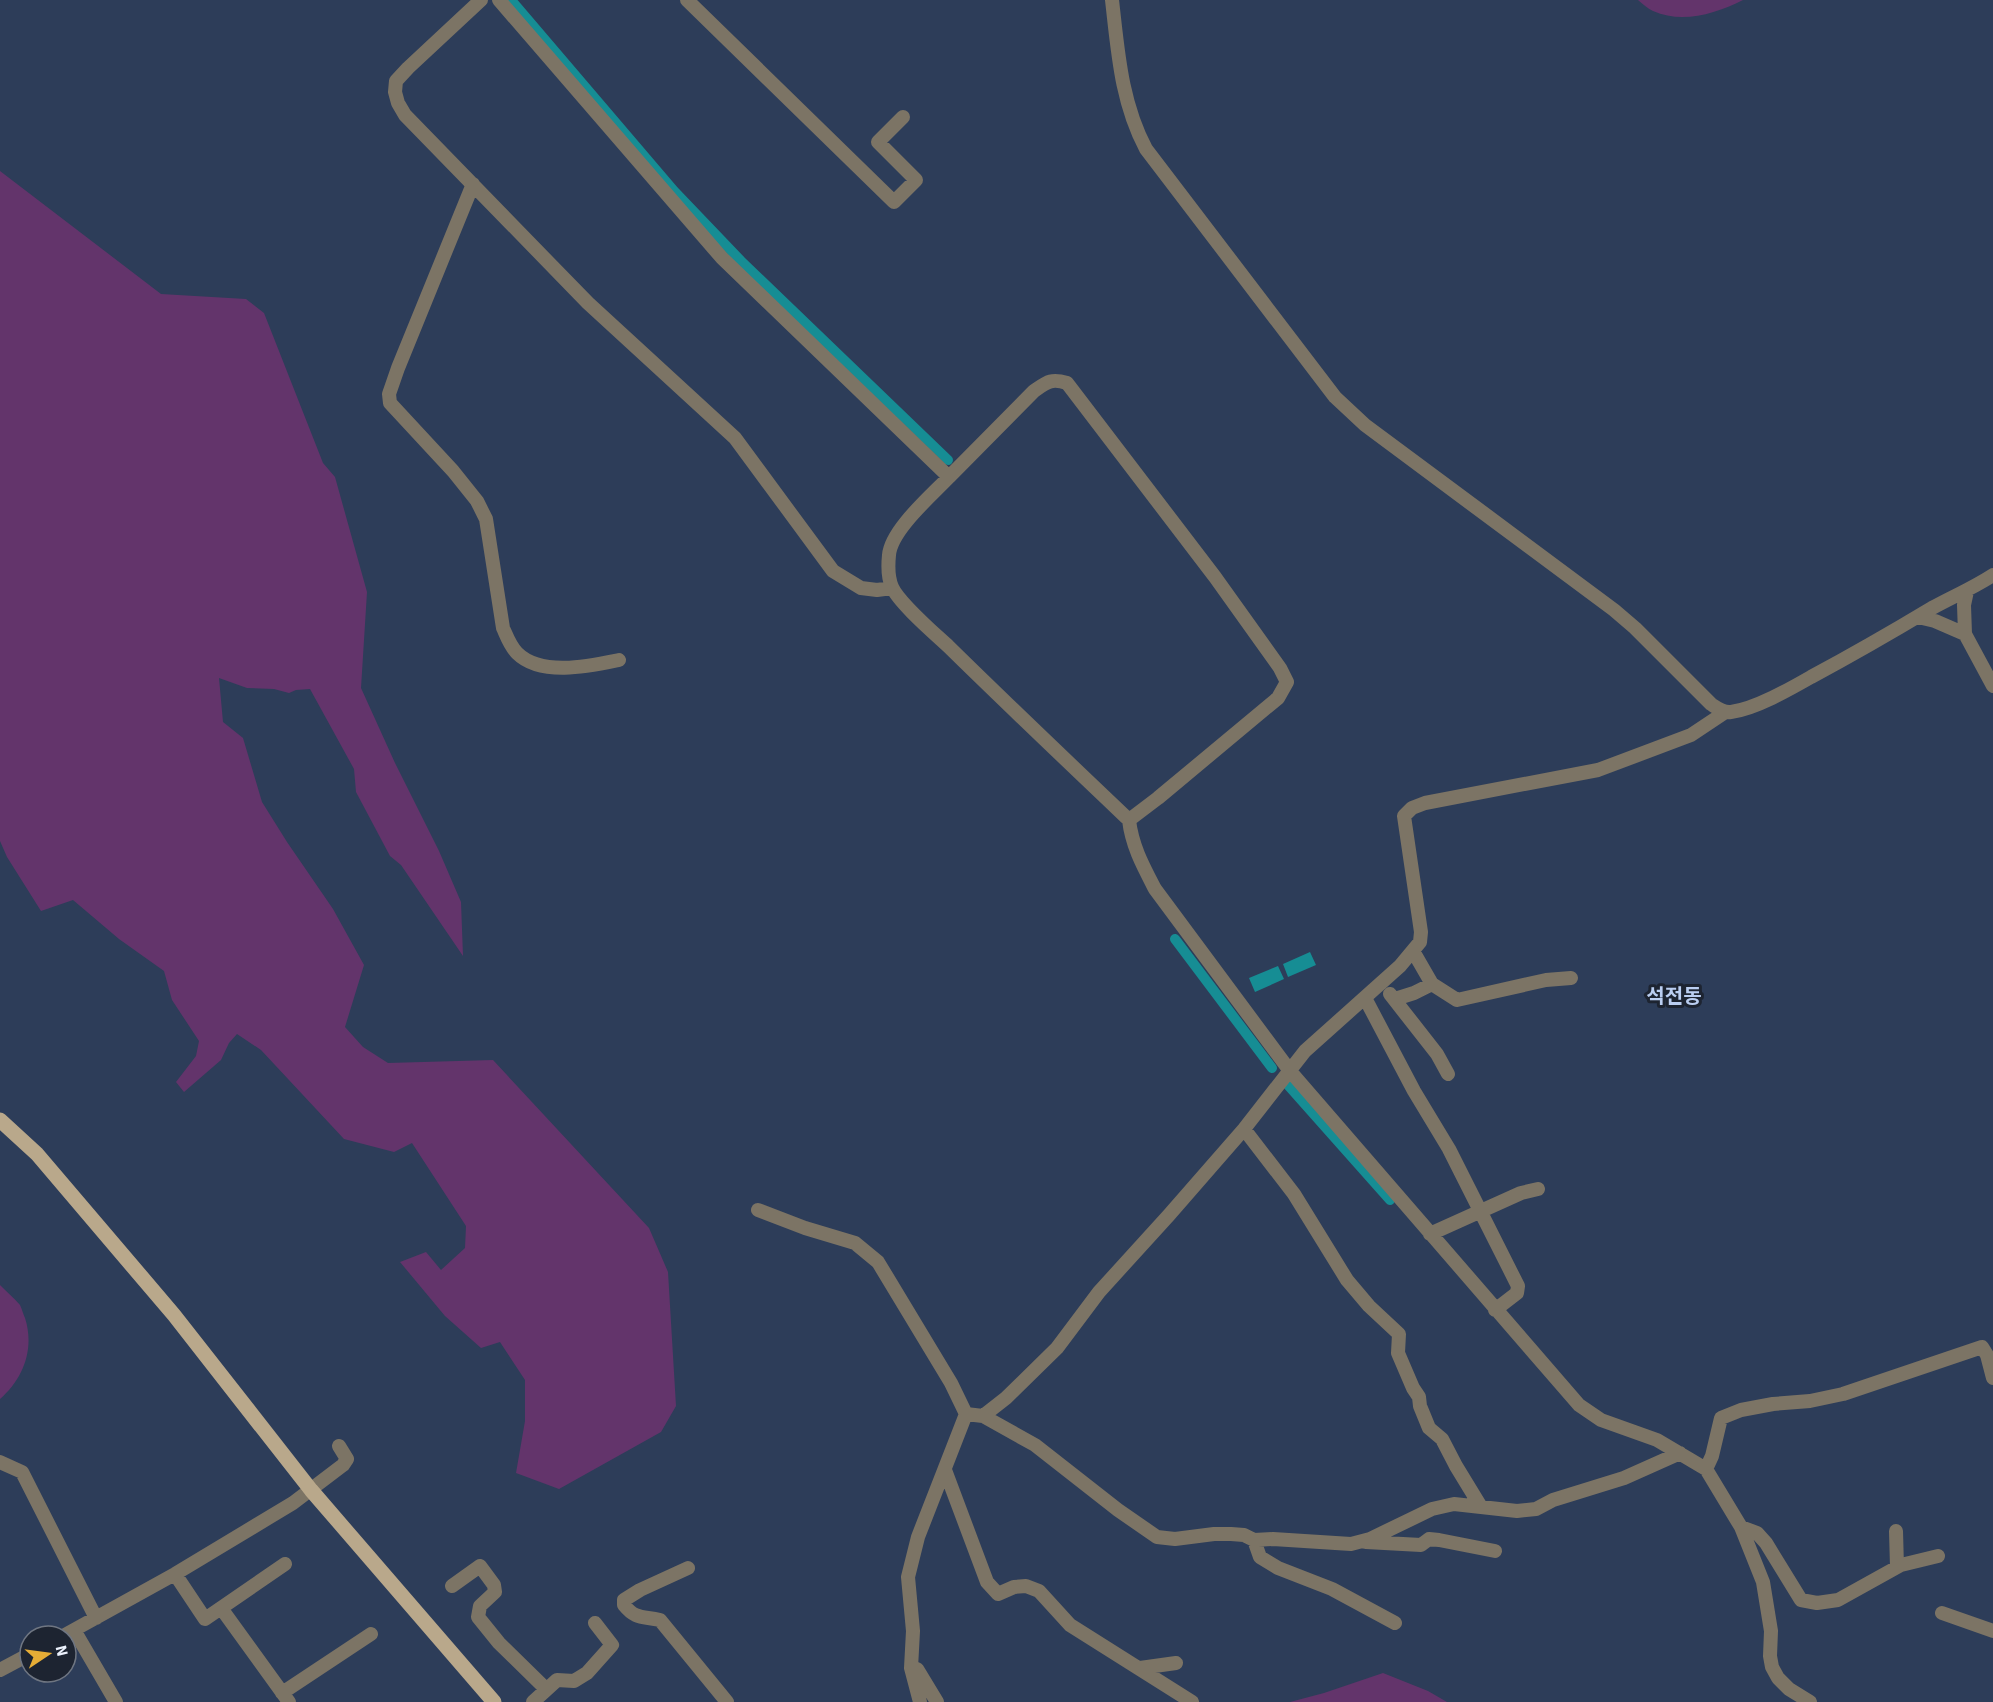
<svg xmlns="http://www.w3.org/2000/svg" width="1993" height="1702" font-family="'Source Sans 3','Noto Sans KR',sans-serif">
	<rect width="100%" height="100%" fill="#2d3d59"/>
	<path fill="#63346b" d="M1638 0H1743C1715 14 1682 24 1653 11 1648 9 1643 4 1638 0Z
		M0 171 161 294 246 299 264 313 323 463 335 477 367 592 361 688 395 763 439 851 461 902 463 956 401 865 390 856 356 792 354 769 310 689 296 690 289 693 274 689 247 688 219 678 223 722 243 738 262 802 287 842 333 909 364 965 345 1027 363 1047 388 1063 493 1060 649 1228 668 1272 676 1406 661 1432 559 1489 516 1473 525 1421V1380L500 1342 481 1348 445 1316 400 1262 426 1252 441 1270 465 1248 466 1226 412 1143 394 1152 344 1139 261 1050 237 1034 229 1043 221 1060 184 1092 176 1082 196 1056 199 1041 172 1000 164 971 119 939 73 900 41 911 7 857 0 841Z
		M0 1285C6 1291 14 1298 20 1305 22 1309 23 1314 25 1318 35 1349 23 1379 0 1399Z
		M1383 1673 1428 1691 1447 1702H1290L1324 1693Z"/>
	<path fill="#168d94" d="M1310 952 1316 965 1288 977 1283 964Z
		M1278 966 1284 979 1255 992 1249 978Z"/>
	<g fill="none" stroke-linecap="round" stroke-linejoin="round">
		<path stroke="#168d94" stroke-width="10" d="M511 0 674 191 741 261 948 460
			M1175 939 1272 1068
			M1287 1084 1390 1200"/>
		<path stroke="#7c7465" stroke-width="14" d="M481 0 408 68 396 81 395 92 398 103 405 115 588 303 735 438 833 571 861 588 877 590 892 588
			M499 0 722 258 949 477C931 496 891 530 889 555 888 565 888 578 892 587 899 603 934 633 948 646 1008 705 1068 762 1129 820 1132 846 1143 866 1155 889L1290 1071 1579 1405 1601 1420 1657 1440 1706 1469 1741 1527 1763 1582 1771 1631 1770 1656 1772 1667 1778 1678 1789 1689 1810 1702
			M687 0 894 202 916 180 878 142 903 117
			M1112 0C1118 52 1121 102 1146 149L1335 397 1365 425 1614 610 1635 628 1711 704C1717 708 1723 713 1731 712 1755 709 1790 689 1811 677 1852 655 1892 632 1932 608 1952 597 1973 588 1993 575
			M473 184 398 368 389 394 390 403 453 471 477 501 486 519 503 628C507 637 510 646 517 653 541 677 590 666 619 660
			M949 477 1034 391C1047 382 1051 378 1067 383L1215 577 1280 668 1287 682 1278 698 1158 798 1129 820
			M1967 591 1964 605 1965 634 1993 686
			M1918 617 1935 621 1965 634
			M1413 951 1432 984
			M1390 994 1437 1054 1448 1074
			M1365 998 1414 1091 1449 1149 1518 1286 1517 1293 1495 1310
			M1395 999 1414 993 1432 984 1457 1000 1546 980 1571 978
			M1244 1129 1294 1194 1347 1280 1369 1306 1399 1334 1398 1353 1413 1388 1419 1397 1420 1406 1429 1428 1442 1439 1456 1466 1481 1507
			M758 1210 805 1228 855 1243 878 1262 951 1383 966 1414 983 1416 1006 1398 1057 1348 1099 1292 1169 1215 1244 1129 1305 1051 1400 966 1420 942 1421 932 1404 816 1412 808 1425 803 1598 770 1691 735 1724 713
			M1430 1234 1521 1193 1538 1189
			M983 1416 1035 1445 1118 1510 1157 1537 1175 1539 1214 1534H1231L1244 1535 1254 1540 1273 1539 1351 1544 1370 1539 1432 1509 1454 1504 1517 1511 1536 1509 1553 1500 1624 1478 1680 1453
			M0 1462 22 1472 96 1618
			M1706 1469 1712 1456 1721 1418 1741 1410 1773 1404 1810 1401 1843 1394 1982 1347 1987 1355 1993 1378
			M945 1470 987 1582 998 1594 1014 1587 1026 1586 1039 1591 1070 1625 1192 1702
			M1741 1527 1757 1533 1766 1543 1801 1600 1817 1603 1838 1600 1901 1565 1938 1556
			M1896 1531 1897 1567
			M1254 1540 1260 1557 1278 1568 1332 1589 1395 1623
			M1366 1542 1421 1545 1429 1539 1439 1540 1495 1551
			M688 1568 640 1590 624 1600V1605C636 1620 643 1616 660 1620L727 1702
			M175 1574 205 1619 285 1564
			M452 1586 480 1566 494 1585 495 1592 480 1606 478 1617 499 1643 546 1689
			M221 1608 289 1702
			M1942 1613 1993 1631
			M74 1630 116 1702
			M63 1636 175 1574 293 1503 343 1465 347 1459 339 1446
			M1140 1668 1176 1663
			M917 1669 937 1702
			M0 1670 30 1654
			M282 1693 371 1634
			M533 1702 557 1680 574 1681 587 1673 612 1645 595 1623
			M920 1702 911 1668 913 1631 908 1577 918 1537 966 1414"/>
		<path stroke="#b9a88b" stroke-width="15" d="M0 1120 37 1154 174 1315 311 1490 494 1702"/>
	</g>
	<g text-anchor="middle" stroke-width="6" stroke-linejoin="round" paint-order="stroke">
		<g font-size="20" font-weight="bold" fill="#bacef1" stroke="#1d2431">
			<text x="1674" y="1003">석전동</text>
		</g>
	</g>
	<g transform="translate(48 1654) rotate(77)"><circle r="28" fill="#1d2431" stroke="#6f7682" stroke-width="1.5"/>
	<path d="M0-4.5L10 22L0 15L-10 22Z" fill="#e6ad36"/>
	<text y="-9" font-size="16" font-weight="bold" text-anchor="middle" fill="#ebf1fc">N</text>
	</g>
</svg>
